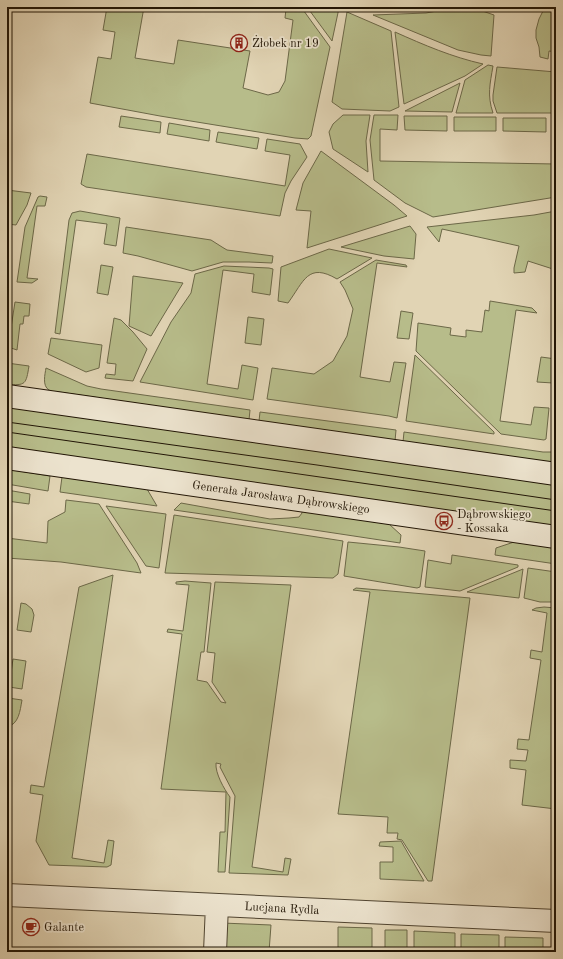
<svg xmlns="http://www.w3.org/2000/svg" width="563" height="959" font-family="'Old Standard TT',serif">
	<rect width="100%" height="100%" fill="#e1d4b4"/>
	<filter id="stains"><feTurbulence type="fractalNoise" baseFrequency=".005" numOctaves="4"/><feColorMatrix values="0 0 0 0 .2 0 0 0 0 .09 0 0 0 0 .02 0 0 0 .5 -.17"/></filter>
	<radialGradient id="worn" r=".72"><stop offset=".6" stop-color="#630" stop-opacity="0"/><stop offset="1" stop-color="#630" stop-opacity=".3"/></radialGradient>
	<path fill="#b7bc8a" stroke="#6c6848" d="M107 7H144L135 58 174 64 178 40 250 51 243 88 268 95 279 92 285 81 293 20 285 18 286 9 278 8 279 7H301L330 47 311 136 308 139 295 138 160 116 90 103 98 57 111 59 115 32 103 30Z
		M307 7H331L339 8 332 41Z
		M459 7H471L494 15 491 56 481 55 458 50 373 15 426 13Z
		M545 7H556V52L549 51 548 59 540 57 539 47 536 38V30L539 19Z
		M347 12 391 31 399 107 390 111 342 109 332 102Z
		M395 32C424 45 452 57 483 64L465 76 404 104Z
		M488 65 493 66C490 84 487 95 493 113H456L465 80Z
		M497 67 556 72V113H497L493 101V95Z
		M460 83 452 112 405 111Z
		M343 115H370L366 141 368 172 333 149 329 132 333 124Z
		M374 115H398L397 130 380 129V161L556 164V197L433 217 405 203 374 180 370 140Z
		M121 116 161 122 160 133 119 127Z
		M404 116H447V131L405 130Z
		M454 117H496V131H454Z
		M503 118H546V132L503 131Z
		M169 123 210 130 209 141 167 134Z
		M218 132 259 138 257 149 216 142Z
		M267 139 300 144 307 157 291 181 285 193 280 216 86 187 81 184 87 154 285 186 290 155 265 151Z
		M321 151 394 205 407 216 307 248 311 211 296 210 303 183Z
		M7 190 31 193 27 205 16 225 7 224Z
		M40 196 47 197 45 206H37L27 278 38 279 32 283 17 282 25 227 38 197Z
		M80 211 120 218 116 246 104 244 107 224 76 220 60 334 55 333 69 220 72 213Z
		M556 211V270L528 261 525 272 514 273V268L519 246 442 229 439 242 427 227 534 215Z
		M410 226 416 234 414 259 384 256 341 247Z
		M126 227 211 240 222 247 227 250 273 256 272 263 249 262H223L192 271 138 256 123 253Z
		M329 249 372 258 337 279C308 262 304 281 288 303L278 301 281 267Z
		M376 260 406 265 407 267 377 263 360 377 390 382 394 362 406 363 397 418 389 416 267 399 272 368 314 374 333 361 347 336 353 309 345 290 340 282Z
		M101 265 113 267 108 295 97 293Z
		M224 266 269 268 273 269 270 295 252 292 254 274 223 270 207 384 238 389 242 365 258 368 253 400 140 382 171 322 191 293 195 274Z
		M133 276 183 283 151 336 129 326Z
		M490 301 532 308 537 313 516 310 500 421 531 425 534 407 549 408 546 439 544 440 501 434 416 351 418 323 451 328 450 335 466 337V330L482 332 485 310 489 311Z
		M15 302 30 304 29 316H24L23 324H20L17 350 8 347Z
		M401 311 413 313 409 339 397 338Z
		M248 317 264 319 261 345 245 343Z
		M114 318 121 320 133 332 147 349 133 381 105 378 106 374 115 375 116 364 107 363Z
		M51 338 102 345 99 368 86 372 48 354Z
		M415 355 494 432V434L406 421Z
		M541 357 556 359 553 383 537 382Z
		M7 363 29 366C26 384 26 386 7 384Z
		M46 368 87 386 101 389 250 410 249 420 59 392C56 392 51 392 49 390 42 386 45 374 46 368Z
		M7 407 556 485V526L7 448Z
		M260 412 396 430 395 441 259 421Z
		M404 432 543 452H556V464L403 442Z
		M7 469 50 476 48 491 7 484Z
		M62 477 147 489 157 506 60 492Z
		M7 490 30 494 29 504 7 501Z
		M66 500 99 504 137 563 141 573 61 562 7 558V538L47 543 48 521 65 512Z
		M181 503 270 519 289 518 299 517 302 513V511L389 524 401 535 400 543 314 530 174 510Z
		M106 506 166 514 159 568 146 566Z
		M174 515 343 541 338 574 333 578 165 573Z
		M348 542 399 547 425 551 420 587 417 588 344 576Z
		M514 542 556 548V564L495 555 496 548Z
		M452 555 518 565V567L460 591 425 587 428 560 451 564Z
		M528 568 556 572V602H540L524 598Z
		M523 569 519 598 467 592Z
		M113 575 72 858 104 863 108 840 114 841 111 865 107 867 49 865 36 841 43 795 30 793 31 785 44 787 79 587Z
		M185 581 211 583 204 652H201L197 680 207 682 221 702 226 703 212 682 215 653 207 652 215 582 291 585 252 867 283 872 285 858 291 859 288 875 229 873 235 796 220 767 221 764 216 763C215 773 224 789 230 797L225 872H218L220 832H225L226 792 161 789 182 634 167 632 168 629 183 631 189 585 176 584V582Z
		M356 588 470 598 432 881H428L402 840 397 839 398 833H387L388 817 338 814 370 592 353 590Z
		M21 603 26 604 32 609 34 615 31 632 17 630Z
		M544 607 556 608V809L522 805 526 770 510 768V760L526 761 528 750 517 749 518 739 529 740 541 660 530 658 531 650 542 652 547 613 532 610 536 608Z
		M13 659 26 661 22 689 9 687Z
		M8 698 22 700C20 711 19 724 7 727Z
		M401 841 424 881 380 879V862H393V847L379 846 380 842Z
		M222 923 271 925 269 952H220Z
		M338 927 372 928V952H338Z
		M385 930H407V952H385Z
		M414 931 455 933V952H414Z
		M461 934 499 935V952H461Z
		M505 937 543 938V952H505Z"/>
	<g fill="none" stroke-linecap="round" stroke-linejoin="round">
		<g stroke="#514531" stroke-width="24">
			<path id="minor" d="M7 895 556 921
				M215 952 217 905"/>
		</g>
		<g stroke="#211505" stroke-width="24">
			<path id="secondary" d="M7 396 556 474
				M7 458 556 537"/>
		</g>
		<use href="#minor" stroke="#ece3ce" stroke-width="22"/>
		<use href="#secondary" stroke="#ece3ce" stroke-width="22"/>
		<path stroke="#211505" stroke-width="1" d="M7 422 317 465 556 500
			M7 432 556 511"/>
	</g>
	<defs>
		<g id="building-ring" transform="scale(0.9)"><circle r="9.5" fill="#ece3ce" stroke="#8f2418" stroke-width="1.5"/><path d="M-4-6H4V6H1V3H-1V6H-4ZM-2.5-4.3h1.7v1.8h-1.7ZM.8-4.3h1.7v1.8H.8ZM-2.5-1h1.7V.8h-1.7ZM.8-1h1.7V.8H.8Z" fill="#8f2418"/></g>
		<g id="bus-ring" transform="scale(0.9)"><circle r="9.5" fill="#ece3ce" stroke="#8f2418" stroke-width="1.5"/><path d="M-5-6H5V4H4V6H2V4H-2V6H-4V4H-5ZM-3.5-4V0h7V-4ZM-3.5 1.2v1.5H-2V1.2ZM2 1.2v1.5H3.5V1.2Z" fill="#8f2418"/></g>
		<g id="cafe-ring" transform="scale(0.9)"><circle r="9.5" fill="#ece3ce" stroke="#8f2418" stroke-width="1.5"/><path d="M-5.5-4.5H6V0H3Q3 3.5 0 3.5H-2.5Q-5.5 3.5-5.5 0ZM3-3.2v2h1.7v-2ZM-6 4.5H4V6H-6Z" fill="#8f2418"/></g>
	</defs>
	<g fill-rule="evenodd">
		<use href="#building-ring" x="239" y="43"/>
		<use href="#bus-ring" x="444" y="521"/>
		<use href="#cafe-ring" x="31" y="927"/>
	</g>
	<g text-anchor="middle" stroke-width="3.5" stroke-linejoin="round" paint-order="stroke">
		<g font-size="12" fill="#211505" stroke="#ece3ce" text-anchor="start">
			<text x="252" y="47">Żłobek nr 19</text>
			<text x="457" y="518">Dąbrowskiego<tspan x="457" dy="14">- Kossaka</tspan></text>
			<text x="44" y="931">Galante</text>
		</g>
		<g font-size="12" fill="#211505" stroke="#ece3ce">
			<text transform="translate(281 497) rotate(8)" y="4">Generała Jarosława Dąbrowskiego</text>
			<text transform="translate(282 908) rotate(3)" y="4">Lucjana Rydla</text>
		</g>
	</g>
	<rect width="563" height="959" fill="none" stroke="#e1d4b4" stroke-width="24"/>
	<rect x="8" y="8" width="547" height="943" fill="none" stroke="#211505" stroke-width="2"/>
	<rect x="12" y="12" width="539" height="935" fill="none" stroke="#211505"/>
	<rect width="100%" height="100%" filter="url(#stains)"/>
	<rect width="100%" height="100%" fill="url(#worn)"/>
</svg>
